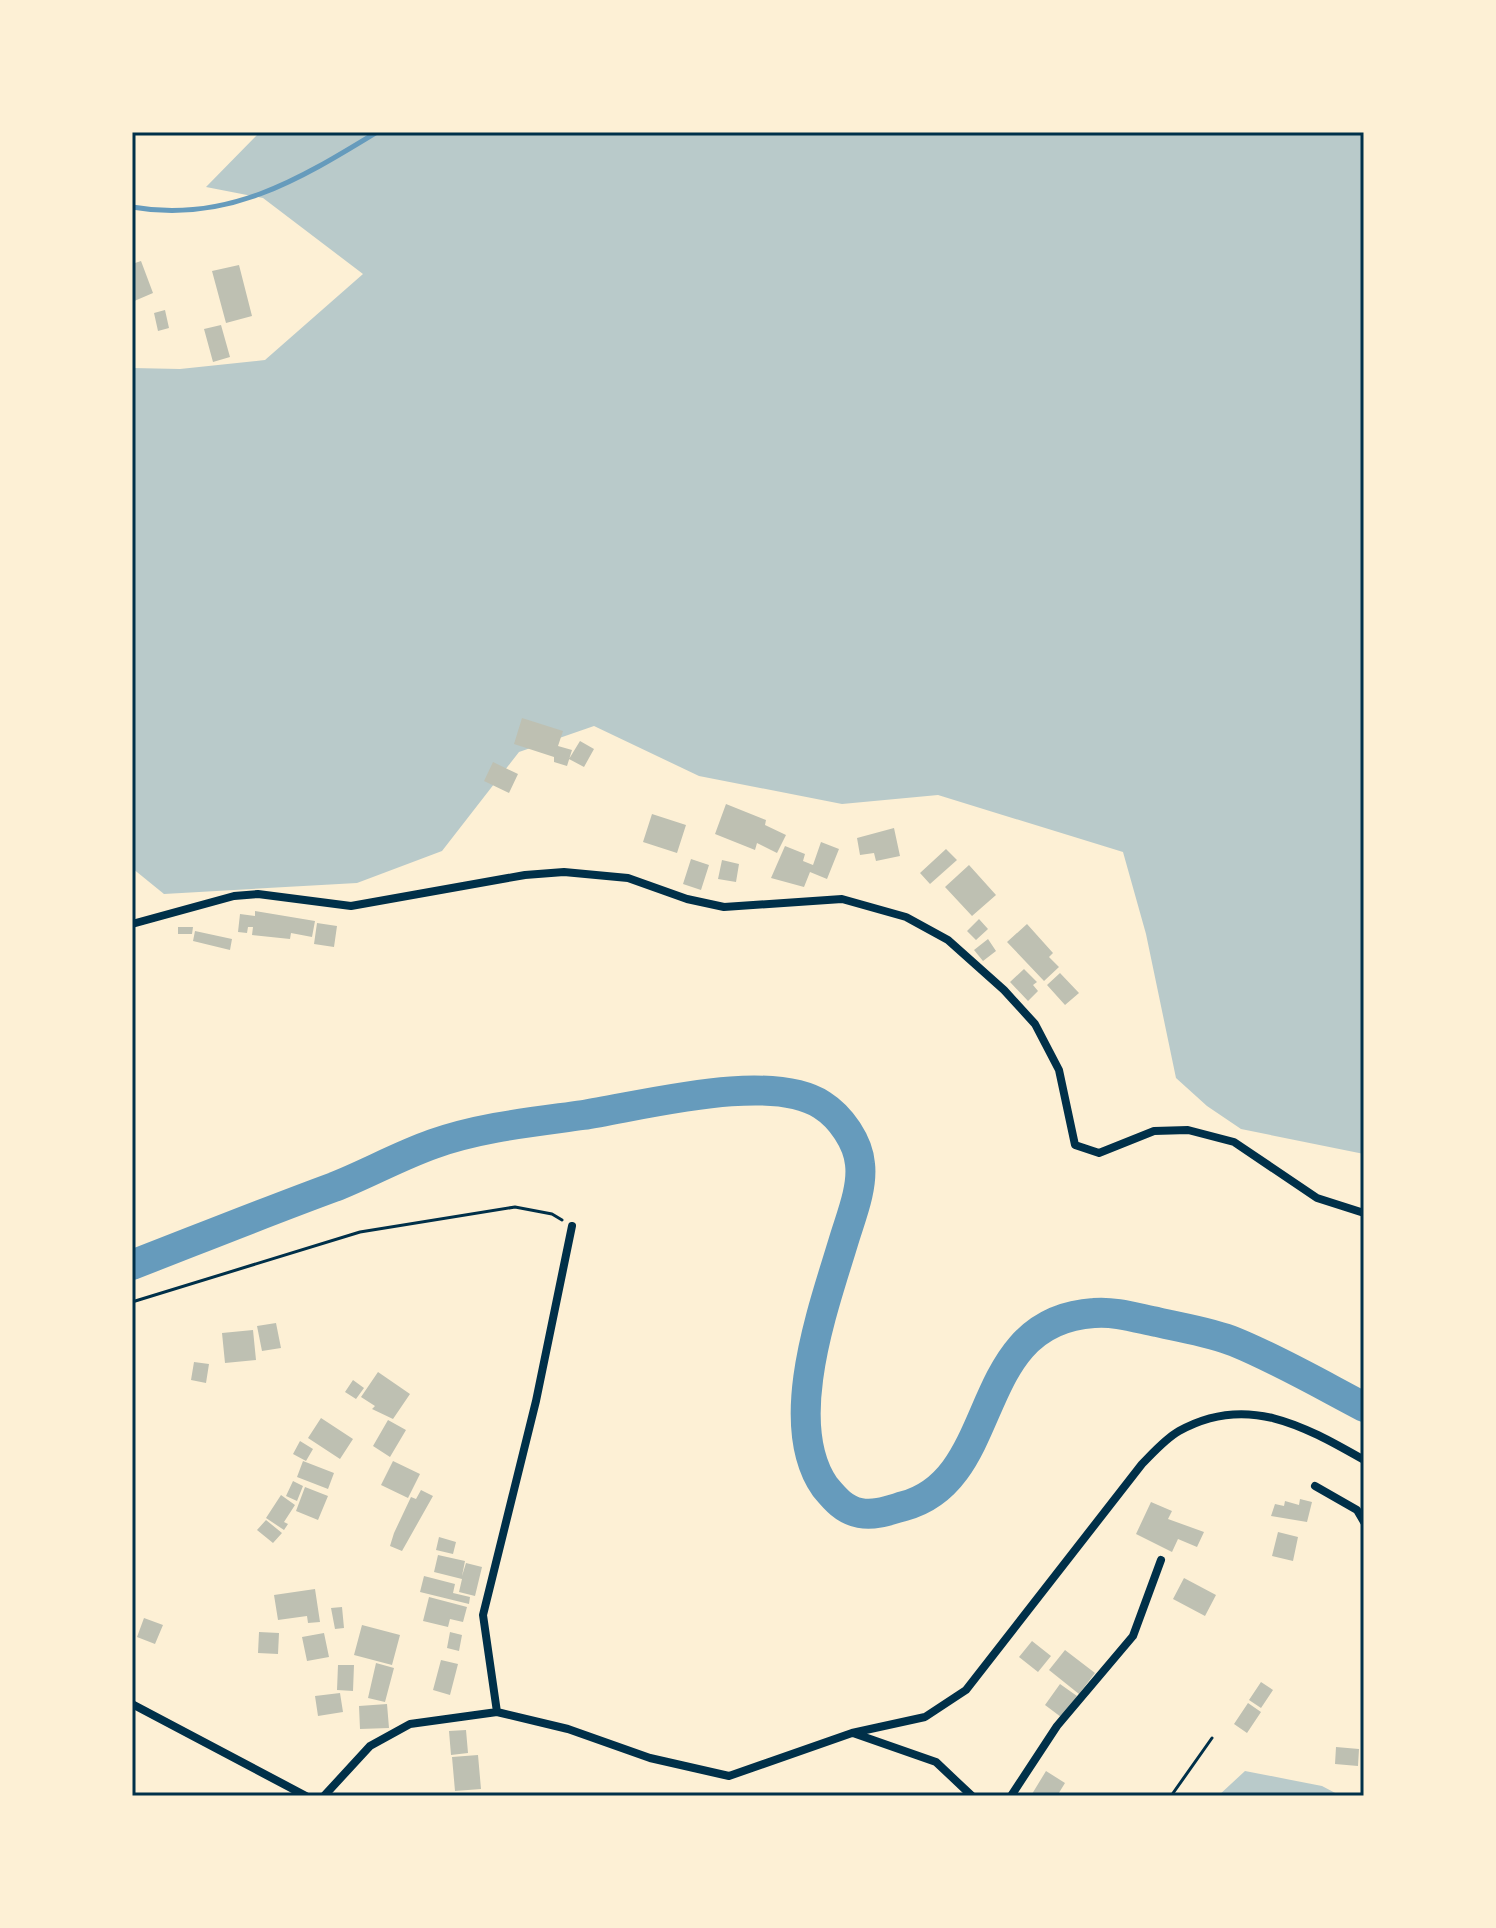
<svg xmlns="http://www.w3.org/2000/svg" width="1496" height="1928" font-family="Barlow,sans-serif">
	<rect width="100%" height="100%" fill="#fdf0d5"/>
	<path fill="#b9caca" d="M260 132H1364V1154L1241 1129 1207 1106 1176 1078 1146 934 1123 852 938 795 842 804 699 776 594 726 519 752 442 851 357 883 164 894 132 868V368L180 369 265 360 363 274 263 198 206 187Z
		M1245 1771 1322 1786 1341 1796H1218Z"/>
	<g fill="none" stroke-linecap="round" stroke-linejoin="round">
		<path stroke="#669bbc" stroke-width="5" d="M532 132H542
			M132 207C227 224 300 179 377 132"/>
		<path stroke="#669bbc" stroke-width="30" d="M132 1265C199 1239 266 1212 334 1187 367 1174 399 1156 433 1144 481 1127 533 1122 583 1115 642 1106 770 1071 822 1105 841 1117 858 1142 860 1164 863 1189 850 1219 843 1243 823 1309 781 1424 825 1487 835 1499 844 1510 860 1513 875 1516 890 1510 904 1506 1004 1479 968 1321 1094 1313 1114 1311 1137 1318 1157 1322 1182 1328 1211 1332 1235 1342 1279 1360 1322 1385 1364 1407"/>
	</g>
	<path fill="#bec0b2" d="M141 261 153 293 132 302V264Z
		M239 265 252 316 226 323 212 271Z
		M165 310 169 328 158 331 154 313Z
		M221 325 230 357 213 362 204 329Z
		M522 718 563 731 558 746 572 750 567 766 554 762V757L514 744Z
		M580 741 594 749 584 767 569 759Z
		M493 762 518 774 509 793 484 781Z
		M726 804 766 820 765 825 786 835 777 853 757 843 755 850 715 834Z
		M652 814 686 825 677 853 643 842Z
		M894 828 900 856 876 861 874 853 860 855 857 838Z
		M821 842 839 849 827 879 810 872 804 887 771 878 785 846 805 854 803 861 813 865Z
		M946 849 957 860 930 884 920 873Z
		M691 859 709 865 701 890 683 884Z
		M722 860 739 864 736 882 718 879Z
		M969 865 996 895 972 916 945 887Z
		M255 911 315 921 312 937 291 933 290 939 252 935 253 927H248L247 933 238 932 240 914 255 916Z
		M979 919 988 929 976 940 967 931Z
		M317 923 337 926 334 947 314 944Z
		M1027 924 1053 953 1049 957 1059 967 1044 981 1007 942Z
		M178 927H193L192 934H178Z
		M195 931 232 939 230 950 193 941Z
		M988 939 996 951 983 961 974 950Z
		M1024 969 1037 982 1033 985 1038 991 1028 1001 1010 982Z
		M1060 973 1079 993 1065 1005 1047 985Z
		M276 1323 281 1348 262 1351 257 1326Z
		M253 1330 256 1360 225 1363 222 1333Z
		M194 1362 209 1364 206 1383 191 1380Z
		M378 1372 410 1394 393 1419 372 1409 375 1406 361 1397Z
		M353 1380 364 1388 356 1399 345 1392Z
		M321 1418 353 1439 340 1459 308 1438Z
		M388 1420 406 1430 390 1457 373 1446Z
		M300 1441 313 1449 306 1461 293 1454Z
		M303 1461 334 1473 328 1489 297 1477Z
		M393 1461 420 1474 408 1498 381 1485Z
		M293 1481 303 1486 297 1501 286 1496Z
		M305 1487 328 1496 318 1520 296 1511Z
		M421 1490 433 1496 402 1551 390 1546 394 1533 411 1497 416 1499Z
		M281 1495 295 1505 284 1522 288 1524 284 1530 266 1518Z
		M1300 1499 1312 1502 1307 1522 1271 1516 1275 1504 1284 1506 1285 1501 1299 1505Z
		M1151 1502 1172 1511 1168 1519 1204 1532 1197 1547 1178 1539 1172 1552 1136 1534Z
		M266 1520 282 1533 273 1543 257 1530Z
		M1278 1532 1298 1537 1293 1561 1272 1556Z
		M439 1537 456 1542 453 1554 436 1550Z
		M438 1555 465 1561 462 1576 466 1563 482 1567 475 1596 459 1592 462 1579 434 1572Z
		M424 1576 455 1584 453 1593 470 1597 469 1604 420 1592Z
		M1184 1578 1216 1595 1205 1616 1173 1599Z
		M315 1589 320 1622 308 1623 307 1616 278 1620 274 1595Z
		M429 1597 467 1607 463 1622 450 1619 448 1627 423 1621Z
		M342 1607 344 1628 335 1629 331 1608Z
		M144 1618 163 1625 155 1644 137 1637Z
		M362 1625 400 1635 392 1665 354 1655Z
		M259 1632 279 1633 278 1654 258 1653Z
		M450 1632 462 1635 459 1651 447 1648Z
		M324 1633 329 1657 307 1661 302 1637Z
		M1032 1641 1051 1656 1038 1672 1019 1657Z
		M1065 1650 1095 1673 1079 1694 1049 1670Z
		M441 1660 458 1664 450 1695 433 1690Z
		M376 1663 394 1668 385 1702 368 1698Z
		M338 1665H354L353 1691 337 1690Z
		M1261 1682 1273 1690 1261 1708 1249 1700Z
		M1060 1684 1077 1696 1061 1717 1045 1705Z
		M340 1693 343 1712 318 1716 315 1696Z
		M1248 1703 1261 1712 1247 1733 1234 1724Z
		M387 1704 389 1728 360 1729 359 1706Z
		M466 1730 468 1753 451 1755 449 1731Z
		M1336 1747 1359 1749 1358 1766 1335 1764Z
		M478 1755 481 1789 455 1791 452 1757Z
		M1046 1771 1065 1783 1057 1796 1032 1794Z"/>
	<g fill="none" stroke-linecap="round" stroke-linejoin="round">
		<path stroke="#003049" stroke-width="3" d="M132 1302 360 1232 515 1207 552 1214 562 1220
			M1171 1796 1212 1738"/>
		<path stroke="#003049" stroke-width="8" d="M132 924 234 896 258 894 351 906 525 875 564 872 628 878 687 899 724 907 842 899 906 917 948 940 1004 990 1035 1024 1059 1070 1075 1145 1099 1153 1154 1131 1188 1130 1234 1142 1317 1198 1364 1213
			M1315 1486 1357 1510 1364 1522
			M132 1704 306 1796
			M497 1712 483 1615 536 1401 572 1226
			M853 1733 936 1762 972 1796
			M324 1796 370 1746 410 1724 497 1712 568 1729 650 1758 729 1776 852 1733 925 1717 966 1690 1142 1464C1153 1453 1165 1439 1179 1431 1247 1393 1304 1426 1364 1460
			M1011 1796 1057 1726 1133 1636 1161 1560"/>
	</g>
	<rect width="1496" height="1928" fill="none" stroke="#fdf0d5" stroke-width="268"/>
	<rect x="134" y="134" width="1228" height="1660" fill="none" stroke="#003049" stroke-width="3"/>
</svg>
